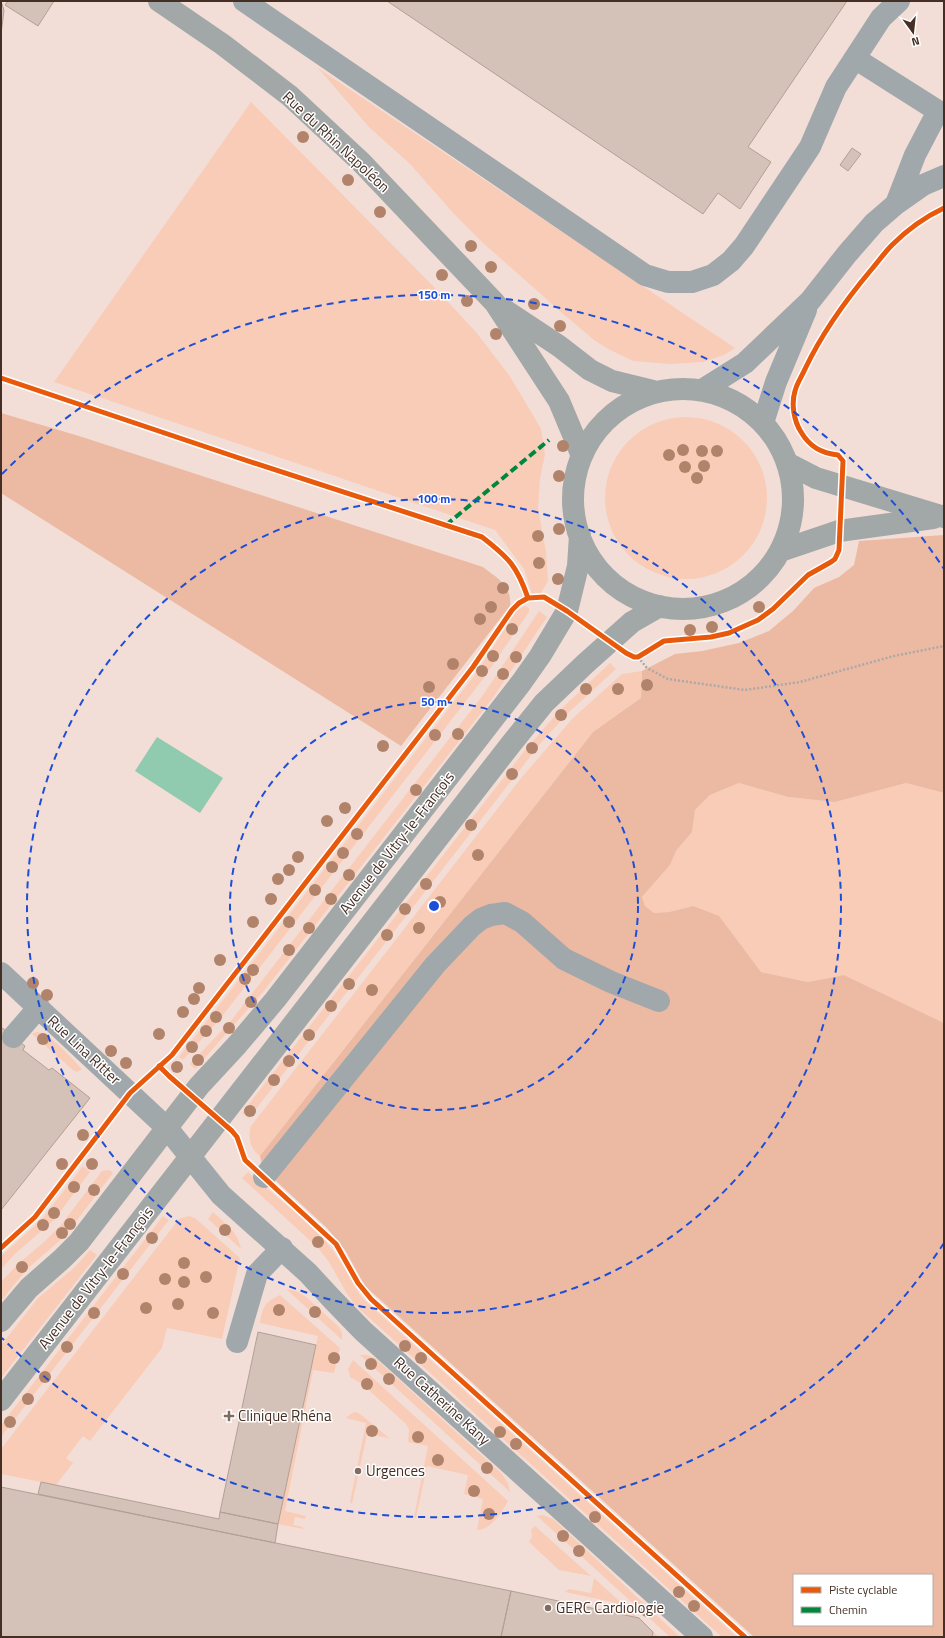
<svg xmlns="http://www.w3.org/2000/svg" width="945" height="1638" font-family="'Titillium Web',sans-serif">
	<rect width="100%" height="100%" fill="#f2ded6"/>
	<path fill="#f9ccb8" d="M318 68 735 348 724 355 703 362 670 364 633 361 608 349 594 340 561 312 483 243 454 214 411 165 369 127Z
		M251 102 433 286 476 332 509 375 533 415 541 429 545 454 540 479 538 508 546 552 548 581 541 593 532 594 524 569 495 530 54 382Z
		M605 498a81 81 0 1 1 162 0a81 81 0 1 1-162 0Z
		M525 606 529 608V612L483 679 220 1019 183 1060 179 1057 477 672 513 616 519 609Z
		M539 611 547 617 492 699 263 992 195 1069 190 1064 230 1022 483 695Z
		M610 663 616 669 567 714 540 744 249 1118 242 1113 526 749 559 711Z
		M642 671 641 698 593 732 260 1156C251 1150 247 1137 251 1126L522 777 573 718 622 674Z
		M739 783 788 797 835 802 906 783 944 793V1023L844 975 808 982 761 972 742 948 693 906 669 912 654 913 645 906 642 897 670 865 676 851 692 832 695 810 710 795Z
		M36 1032C49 1031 73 1060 82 1069L77 1072 74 1071 32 1034Z
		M83 1166 90 1172 54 1220 16 1253 1 1269V1256L42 1219Z
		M109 1170 113 1173 64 1237 27 1269 1 1301V1282L19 1263 43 1243 61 1225 102 1171Z
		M248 1172C273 1194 301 1216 324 1240 339 1255 350 1281 363 1299L737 1637H722L355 1305 346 1292 329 1262 318 1248 242 1178Z
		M213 1212C226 1224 238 1232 241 1249L208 1219Z
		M163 1216 169 1220 1 1437V1425Z
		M189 1216 195 1218 240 1258 222 1339 167 1328 162 1348 90 1441 83 1436 66 1458 73 1463 56 1485 1 1474V1449L179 1219Z
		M90 1250 97 1255 1 1378 2 1344 38 1298 75 1267Z
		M286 1289 296 1291 306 1297 339 1327 342 1333V1340Z
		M280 1295 340 1348 334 1373 313 1370 285 1511 306 1516 305 1519 295 1517 293 1525 303 1527V1529L278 1524 318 1336 260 1323C263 1306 264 1303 280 1295Z
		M360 1355H367L375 1358 502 1474 508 1483 510 1492Z
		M353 1360 508 1501C503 1511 490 1531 477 1530L483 1499 464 1494 468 1475 427 1466 416 1518 414 1517 428 1446 408 1442 409 1429 405 1423 362 1384 350 1377 348 1369Z
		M356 1412 360 1414 389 1438 367 1434 352 1504 350 1502 366 1423 346 1418 352 1413Z
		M543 1515 553 1519 680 1637H670L537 1516Z
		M535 1526 591 1576 559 1570 529 1542 532 1536 531 1530Z
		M594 1578 659 1637H650L612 1602 565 1592 569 1589 591 1593Z"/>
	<path fill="#ecbaa3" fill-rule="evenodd" d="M1 413 79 436 483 567C498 579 512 585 510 606L401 746 1 493Z
		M944 535V793L906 783 835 802 788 797 739 783 710 795 695 810 692 832 676 851 670 865 642 897 645 906 654 913 669 912 693 906 719 916 761 972 808 982 844 975 944 1023V1637H754L365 1286 345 1250 327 1228 263 1169 260 1156 593 732 641 698 642 671 675 654 702 651 739 643 769 631 793 611 814 588 839 577 854 565 859 541ZM794 1575H932V1625H794Z"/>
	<path fill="#90caaf" d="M157 737 223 778 200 813 135 771Z"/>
	<path fill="#d4c1b8" stroke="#b29f96" d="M1 1 4 10 1 34Z
		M8 1H54L38 26 5 5Z
		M387 1H847L748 147 771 162 740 209 718 193 703 214Z
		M852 148 861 154 848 171 840 165Z
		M1 1027 25 1046 23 1050 49 1070 52 1068 90 1098 1 1210Z
		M258 1332 316 1345 278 1524 220 1512Z
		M41 1482 219 1519 220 1512 278 1524 275 1543 38 1494Z
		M1 1487 511 1591 501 1637H1Z
		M511 1591 639 1618 653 1632 652 1637H501Z"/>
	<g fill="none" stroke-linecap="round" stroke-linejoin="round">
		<path stroke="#aba8a7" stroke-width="2.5" stroke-dasharray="2 2" stroke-linecap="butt" d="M638 657 647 668 668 679 745 690 800 682 894 656 944 646"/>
		<path stroke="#a0a8ac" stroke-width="22" d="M244 1 645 275 668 282H692L713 275 731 261 744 246 810 147 836 87 881 18 899 1
			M856 59 938 111 915 155 896 204
			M702 390 745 363 810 301 847 254 874 223 896 204 923 185 944 176
			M763 423 776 382 806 310
			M1 973 167 1128 221 1195 308 1273 332 1299 363 1331 702 1637
			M13 1037 39 1007
			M264 1177 435 965 472 926 481 919 491 915 505 913 522 922 564 959 611 982 659 1001
			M237 1342 257 1274 282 1248"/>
		<path stroke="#a2a7a8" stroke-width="22" d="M159 1 222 44 290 96 361 162 495 303 559 401 582 456
			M503 309 559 346 590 370 612 381 657 392
			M573 499a110 110 0 1 1 220 0a110 110 0 1 1-220 0Z
			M787 463 816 478 944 517
			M780 551 839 531 933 518
			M1 1321 29 1288 62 1259 79 1242 199 1086 237 1045 275 1000 521 683 540 656 567 611 578 566 580 535
			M1 1400 511 744 544 703 586 663 632 622 660 606"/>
		<path stroke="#00873e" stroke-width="4" stroke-dasharray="8 4" stroke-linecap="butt" d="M446 525 549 440"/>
		<g stroke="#fff" stroke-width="8">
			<path id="cycleway" d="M1 378 236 457 482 537C509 558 517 566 528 598
				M159 1066 169 1076 232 1131 237 1137 245 1160 336 1244 358 1283 371 1299 745 1637
				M1 1248 35 1217 130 1093 172 1055 473 667 512 610 519 603 528 598 544 597 567 611 626 653 634 657H638L664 641 711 637 729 633 758 620 773 609 808 575 831 562 835 559 839 550 843 461 838 455C821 453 810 447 801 432 794 421 791 404 795 391 797 383 802 376 805 369 822 333 845 301 871 270 878 262 884 253 892 245 907 230 925 217 944 208"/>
		</g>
		<use href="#cycleway" stroke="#e8590c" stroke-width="5"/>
	</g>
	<g fill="#b1836a">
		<circle cx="303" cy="137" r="6"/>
		<circle cx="348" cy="180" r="6"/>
		<circle cx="380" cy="212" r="6"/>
		<circle cx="471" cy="246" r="6"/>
		<circle cx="491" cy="267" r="6"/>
		<circle cx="442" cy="275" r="6"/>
		<circle cx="467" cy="301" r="6"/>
		<circle cx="534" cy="304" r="6"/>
		<circle cx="560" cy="326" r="6"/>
		<circle cx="496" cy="334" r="6"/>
		<circle cx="563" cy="446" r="6"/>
		<circle cx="683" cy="450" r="6"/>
		<circle cx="702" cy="451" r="6"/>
		<circle cx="717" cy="451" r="6"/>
		<circle cx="669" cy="455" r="6"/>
		<circle cx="704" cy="466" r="6"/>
		<circle cx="685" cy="467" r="6"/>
		<circle cx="559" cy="476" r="6"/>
		<circle cx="697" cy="478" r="6"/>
		<circle cx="559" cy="529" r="6"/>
		<circle cx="538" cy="536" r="6"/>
		<circle cx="539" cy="563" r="6"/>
		<circle cx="558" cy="579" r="6"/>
		<circle cx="503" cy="588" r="6"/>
		<circle cx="491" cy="607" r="6"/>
		<circle cx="759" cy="607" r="6"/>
		<circle cx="480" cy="619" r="6"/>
		<circle cx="712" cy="627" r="6"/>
		<circle cx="512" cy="629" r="6"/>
		<circle cx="690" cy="630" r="6"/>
		<circle cx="493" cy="656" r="6"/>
		<circle cx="516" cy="657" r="6"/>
		<circle cx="453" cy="664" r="6"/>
		<circle cx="482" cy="671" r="6"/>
		<circle cx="503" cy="674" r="6"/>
		<circle cx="647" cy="685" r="6"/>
		<circle cx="429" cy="687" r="6"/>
		<circle cx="586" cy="689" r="6"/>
		<circle cx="618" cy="689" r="6"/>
		<circle cx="561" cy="715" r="6"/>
		<circle cx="458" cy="734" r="6"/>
		<circle cx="435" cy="735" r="6"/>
		<circle cx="383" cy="746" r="6"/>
		<circle cx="532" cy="748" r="6"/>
		<circle cx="512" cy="774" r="6"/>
		<circle cx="416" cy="790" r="6"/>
		<circle cx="345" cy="808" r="6"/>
		<circle cx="327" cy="821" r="6"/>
		<circle cx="471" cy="825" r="6"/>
		<circle cx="357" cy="834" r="6"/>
		<circle cx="343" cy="853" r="6"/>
		<circle cx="478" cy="855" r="6"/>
		<circle cx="298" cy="857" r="6"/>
		<circle cx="332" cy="867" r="6"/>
		<circle cx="289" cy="870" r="6"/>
		<circle cx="349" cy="875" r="6"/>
		<circle cx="278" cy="879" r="6"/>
		<circle cx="426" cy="884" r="6"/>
		<circle cx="315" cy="890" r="6"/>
		<circle cx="271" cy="899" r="6"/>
		<circle cx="331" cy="899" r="6"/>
		<circle cx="440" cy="902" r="6"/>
		<circle cx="405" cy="909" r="6"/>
		<circle cx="253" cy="922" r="6"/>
		<circle cx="289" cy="922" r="6"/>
		<circle cx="309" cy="928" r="6"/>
		<circle cx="419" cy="928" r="6"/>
		<circle cx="387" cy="935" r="6"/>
		<circle cx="289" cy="950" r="6"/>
		<circle cx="220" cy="960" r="6"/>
		<circle cx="253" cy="970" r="6"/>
		<circle cx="245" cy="979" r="6"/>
		<circle cx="33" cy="983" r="6"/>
		<circle cx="349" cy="984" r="6"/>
		<circle cx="199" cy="988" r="6"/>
		<circle cx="372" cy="990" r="6"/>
		<circle cx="47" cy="995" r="6"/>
		<circle cx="194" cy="999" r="6"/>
		<circle cx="251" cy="1002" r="6"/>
		<circle cx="331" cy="1006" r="6"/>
		<circle cx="183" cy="1012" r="6"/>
		<circle cx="216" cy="1017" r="6"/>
		<circle cx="229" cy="1028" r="6"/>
		<circle cx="206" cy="1031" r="6"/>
		<circle cx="159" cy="1034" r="6"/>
		<circle cx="309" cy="1035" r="6"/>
		<circle cx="43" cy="1039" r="6"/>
		<circle cx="192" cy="1047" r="6"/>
		<circle cx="111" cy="1051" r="6"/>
		<circle cx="198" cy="1060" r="6"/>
		<circle cx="289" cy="1061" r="6"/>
		<circle cx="126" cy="1063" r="6"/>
		<circle cx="177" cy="1067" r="6"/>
		<circle cx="274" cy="1080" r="6"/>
		<circle cx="250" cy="1111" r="6"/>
		<circle cx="83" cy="1135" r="6"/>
		<circle cx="62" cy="1164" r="6"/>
		<circle cx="92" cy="1164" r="6"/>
		<circle cx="74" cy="1187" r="6"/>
		<circle cx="94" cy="1190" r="6"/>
		<circle cx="54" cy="1213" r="6"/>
		<circle cx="70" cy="1224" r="6"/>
		<circle cx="43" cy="1225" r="6"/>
		<circle cx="225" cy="1230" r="6"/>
		<circle cx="62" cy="1233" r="6"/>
		<circle cx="152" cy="1238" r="6"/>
		<circle cx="318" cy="1242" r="6"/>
		<circle cx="184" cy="1263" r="6"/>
		<circle cx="22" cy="1267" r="6"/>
		<circle cx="123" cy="1274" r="6"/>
		<circle cx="206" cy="1277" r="6"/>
		<circle cx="165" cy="1279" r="6"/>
		<circle cx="184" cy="1282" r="6"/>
		<circle cx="178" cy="1304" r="6"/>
		<circle cx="146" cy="1308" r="6"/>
		<circle cx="279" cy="1310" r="6"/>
		<circle cx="315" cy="1312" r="6"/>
		<circle cx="94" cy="1313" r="6"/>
		<circle cx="213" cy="1313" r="6"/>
		<circle cx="405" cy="1346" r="6"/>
		<circle cx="67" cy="1347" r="6"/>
		<circle cx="334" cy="1358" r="6"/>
		<circle cx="421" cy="1358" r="6"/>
		<circle cx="371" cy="1364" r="6"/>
		<circle cx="45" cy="1377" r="6"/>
		<circle cx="389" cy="1379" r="6"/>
		<circle cx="367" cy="1384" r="6"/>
		<circle cx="28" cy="1399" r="6"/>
		<circle cx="10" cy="1422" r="6"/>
		<circle cx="372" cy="1431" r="6"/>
		<circle cx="500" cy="1432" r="6"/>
		<circle cx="418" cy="1437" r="6"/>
		<circle cx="516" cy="1444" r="6"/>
		<circle cx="438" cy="1460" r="6"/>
		<circle cx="487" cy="1468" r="6"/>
		<circle cx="474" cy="1491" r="6"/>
		<circle cx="489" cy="1514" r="6"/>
		<circle cx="595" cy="1517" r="6"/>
		<circle cx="563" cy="1536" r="6"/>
		<circle cx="579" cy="1551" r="6"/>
		<circle cx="679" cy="1592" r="6"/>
		<circle cx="694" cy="1606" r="6"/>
		<circle cx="647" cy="1611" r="6"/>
	</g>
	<g fill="none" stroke="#1d4ed8" stroke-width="2" stroke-dasharray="7 5">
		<circle cx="434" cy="906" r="204"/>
		<circle cx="434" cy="906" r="407"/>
		<path d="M944 1243A611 611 0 0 1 2 1338M2 474A611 611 0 0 1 944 569"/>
	</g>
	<g fill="#826c62" stroke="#fff" stroke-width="1.5">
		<path d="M227 1410h4v4h4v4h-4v4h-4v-4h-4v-4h4z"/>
		<circle cx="358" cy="1471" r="4"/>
		<circle cx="548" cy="1608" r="4"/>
	</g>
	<g text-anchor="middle" stroke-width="3" stroke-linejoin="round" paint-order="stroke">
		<g font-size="15" fill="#452f24" stroke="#fff">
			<text transform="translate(336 142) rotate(43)" y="5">Rue du Rhin Napoléon</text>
			<text transform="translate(397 843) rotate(-52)" y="5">Avenue de Vitry-le-François</text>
			<text transform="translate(84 1050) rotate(43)" y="5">Rue Lina Ritter</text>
			<text transform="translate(96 1278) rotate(-52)" y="5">Avenue de Vitry-le-François</text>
			<text transform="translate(442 1401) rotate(42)" y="5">Rue Catherine Kany</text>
		</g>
		<g font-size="15" fill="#452f24" stroke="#fff" text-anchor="start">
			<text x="238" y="1421">Clinique Rhéna</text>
			<text x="366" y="1476">Urgences</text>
			<text x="556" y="1613">GERC Cardiologie</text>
		</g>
	</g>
	<circle cx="434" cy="906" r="6" fill="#1d4ed8" stroke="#fff" stroke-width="2"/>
	<g font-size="12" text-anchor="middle" font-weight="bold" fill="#1d4ed8" stroke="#fff" stroke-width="3" stroke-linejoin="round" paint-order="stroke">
		<text x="434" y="299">150 m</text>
		<text x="434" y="503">100 m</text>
		<text x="434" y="706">50 m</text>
	</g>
	<rect width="945" height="1638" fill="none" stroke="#452f24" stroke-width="4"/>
	<rect x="793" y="1574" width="140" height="52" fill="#ffffff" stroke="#b5aca7"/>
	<rect x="801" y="1587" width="20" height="6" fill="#e8590c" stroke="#b5aca7"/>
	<text x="829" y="1594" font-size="12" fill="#452f24">Piste cyclable</text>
	<rect x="801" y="1607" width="20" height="6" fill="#00873e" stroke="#b5aca7"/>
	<text x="829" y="1614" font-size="12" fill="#452f24">Chemin</text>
	<g transform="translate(913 32) rotate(165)" stroke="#ffffff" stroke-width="3" paint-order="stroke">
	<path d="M0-3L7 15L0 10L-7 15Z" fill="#452f24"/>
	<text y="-6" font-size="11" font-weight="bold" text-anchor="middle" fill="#452f24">N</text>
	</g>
</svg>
